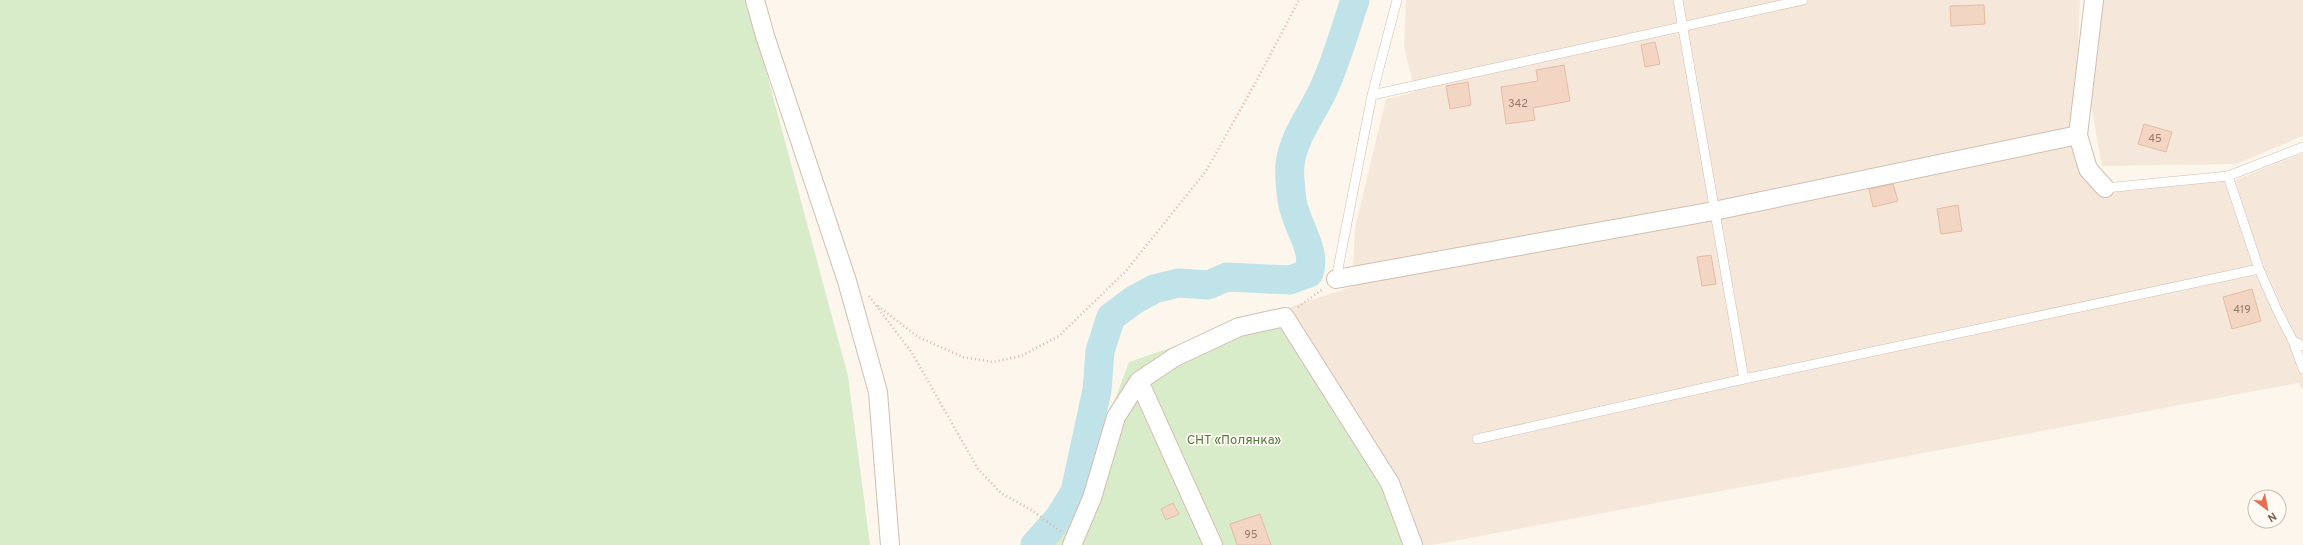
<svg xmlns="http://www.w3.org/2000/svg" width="2303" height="545" font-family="Overpass,sans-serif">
	<rect width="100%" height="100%" fill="#fdf6ec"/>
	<path fill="#f5e8da" d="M1406 0H2080L2075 122 2082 158 2114 185 2233 181 2303 153V390L2298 383 1432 545H1416L1284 309 1352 287 1355 228 1386 99 1415 92 1404 47Z
		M2103 0H2303V136L2236 164 2102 166 2085 73Z"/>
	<path fill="#d8ecc9" d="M0 0H747L848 376 870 545H0Z
		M1284 309 1416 545H1050L1067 529 1129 362Z"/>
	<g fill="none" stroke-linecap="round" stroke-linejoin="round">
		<path stroke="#bfe3e8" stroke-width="29" d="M1035 545 1059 518 1075 492 1097 390 1100 351 1111 317 1134 300 1154 289 1178 283 1208 285 1227 277 1290 280 1309 273C1316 253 1301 232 1295 212 1291 202 1289 174 1290 164 1294 133 1316 110 1327 81 1338 55 1346 27 1355 0"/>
	</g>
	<path fill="#f3d5c3" stroke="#e6bba3" d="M1984 5 1985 24 1951 26 1950 6Z
		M1655 42 1660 64 1645 67 1641 45Z
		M1564 65 1570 101 1533 108 1535 120 1506 124 1501 87 1538 81 1536 70Z
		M1468 82 1471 105 1450 109 1446 86Z
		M2144 124 2172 132 2166 152 2138 144Z
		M1893 184 1898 201 1873 207 1869 189Z
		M1958 205 1962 231 1941 234 1937 209Z
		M1711 255 1716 284 1702 286 1697 257Z
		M2252 289 2261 321 2232 329 2223 297Z
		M1173 503 1179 514 1166 520 1161 509Z
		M1260 514 1271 545H1237L1230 524Z"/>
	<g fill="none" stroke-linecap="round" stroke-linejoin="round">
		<g stroke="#d1beb0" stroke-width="10">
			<path id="lane" d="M1678 0 1744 379
				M1372 95 1803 0
				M2228 176 2259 269 2277 310 2293 341 2303 346
				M2105 188 2228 176 2303 147
				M1336 279 1372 95 1397 0
				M2293 341 2303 369
				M1477 439 1744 379 2259 269"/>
		</g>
		<g stroke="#d1beb0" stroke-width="20">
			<path id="street" d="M755 0 765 36 847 281 878 392 890 545
				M2094 0 2078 135 2088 169 2105 188
				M1336 279 1714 211 2078 135
				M1139 381 1213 545
				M1072 545 1092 498 1116 417 1139 381 1175 357 1239 327 1285 317 1390 483 1413 545"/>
		</g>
		<path stroke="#d9b8a5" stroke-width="2.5" stroke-dasharray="1 3" stroke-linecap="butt" d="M869 296 912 353 978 469 1001 493 1033 511 1061 532
			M878 306 918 337 963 357 993 362 1021 356 1059 336 1126 271 1206 171 1257 80 1299 0
			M1298 307 1323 289"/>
		<use href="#lane" stroke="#fff" stroke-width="9"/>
		<use href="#street" stroke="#fff" stroke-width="18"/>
	</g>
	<g text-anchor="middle" stroke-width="3.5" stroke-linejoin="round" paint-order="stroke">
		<g font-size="11" fill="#987a6a">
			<text x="1518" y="107">342</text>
			<text x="2155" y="142">45</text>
			<text x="2242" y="313">419</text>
			<text x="1251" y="538">95</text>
		</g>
		<g font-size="13" fill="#537a41" stroke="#fffaf3">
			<text x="1234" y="444">СНТ «Полянка»</text>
		</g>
	</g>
	<g transform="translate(2267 509) rotate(148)"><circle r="19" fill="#fffaf3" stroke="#cabbb1"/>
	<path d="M0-3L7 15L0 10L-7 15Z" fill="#e76f51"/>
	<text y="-6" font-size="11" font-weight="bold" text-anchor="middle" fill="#7a5c4d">N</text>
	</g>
</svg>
